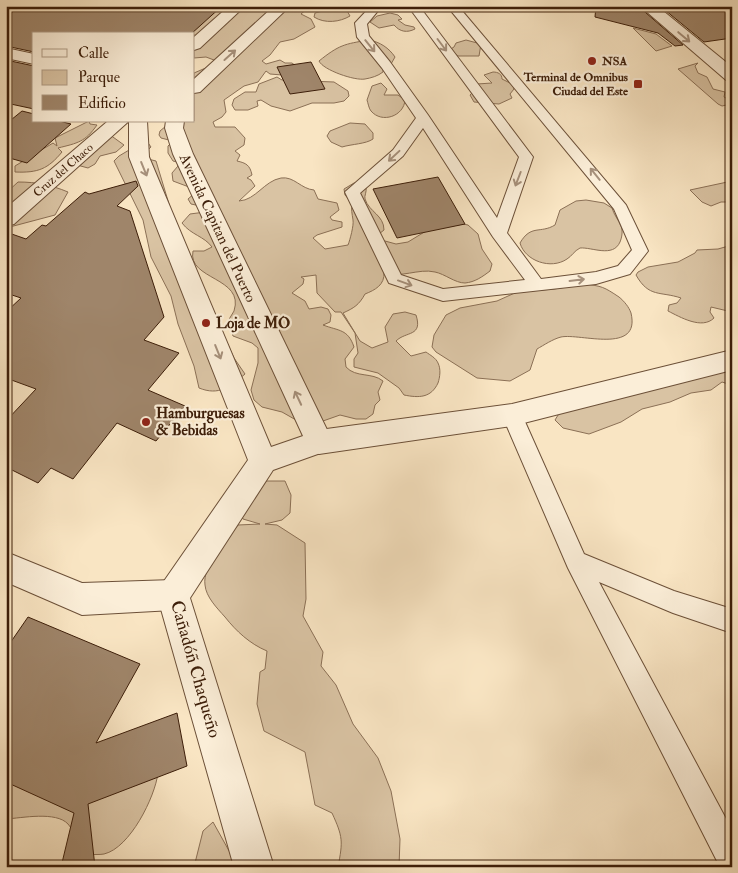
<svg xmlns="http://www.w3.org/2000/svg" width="738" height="873" font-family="'IM FELL Double Pica',serif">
	<rect width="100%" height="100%" fill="#f9e5c3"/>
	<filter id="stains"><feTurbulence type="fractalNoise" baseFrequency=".004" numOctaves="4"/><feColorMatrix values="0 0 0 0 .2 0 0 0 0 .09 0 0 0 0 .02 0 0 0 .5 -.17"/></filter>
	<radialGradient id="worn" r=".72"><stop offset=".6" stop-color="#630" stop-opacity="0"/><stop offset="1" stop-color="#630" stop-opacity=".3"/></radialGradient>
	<path fill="#d9c3a3" stroke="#8b7056" d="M227 6H321L308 8 301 14 311 19 315 27 294 39 280 42 270 55 262 61 266 64 280 60 285 63H292L296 66 282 75 270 74 266 71 258 82 244 86 224 100 226 112 222 117 213 122 215 127H235L245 138 244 145 235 151 240 155 237 161C246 163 250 165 252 175L247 178 251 180 255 186 239 201C256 200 264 181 281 178 294 176 301 189 314 190L318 199 337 203 339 210 330 217 332 220 342 222V227L317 235 313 238 325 249 348 245C350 240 354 225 353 220 352 213 351 210 352 203L345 195 344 189 354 183H363L366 187C367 192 364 196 365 199 369 212 384 215 384 230L369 242 372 246 385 241 396 244 408 242 426 231 463 224 468 225 478 234 482 249 492 264 490 271C482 277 475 282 465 283 455 283 445 274 435 272 418 268 401 279 384 272 385 285 375 290 365 294 359 305 354 308 343 313L360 341 372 348 388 342 385 327 393 314 405 312 416 315C423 337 406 331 396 341L411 356 426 352C430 355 436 358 438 363 441 369 440 377 438 383 431 398 419 398 404 395L399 388 378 373 354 367V359L358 353 355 333 341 312H335L317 293 316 275 301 277 304 279 303 284 292 293 305 301 309 309 321 307 328 309 331 315 330 322 323 325C339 331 348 329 354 347L345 359 346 367C356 378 372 372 383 381L378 392 380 400 375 405 373 414 366 419H356L340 415 323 421 304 422 296 420 282 412 262 407 254 400 251 390 258 363V348L252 343 233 336 228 321C230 318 232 314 234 311 245 277 187 280 193 251H204L212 247C204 236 191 235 182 223L190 214 205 212V207L191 204 188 199 195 193 189 187 173 181 172 173 178 166 177 162 173 161 168 153V146L172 142 169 140 161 138 159 135 160 131 166 126V121H194V73L208 67 214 60 206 57 194 58V34H184L207 13Z
		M338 7 346 9 350 16C340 22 325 24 314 17L315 13Z
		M390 13 398 15 402 19 398 20 405 25 414 27 415 29C407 33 400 32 394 25L379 28 370 22 377 16Z
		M633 28 656 34 672 46 656 51Z
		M369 40C380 42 389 48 395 57L391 64 383 69V72C378 76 371 78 365 79 355 81 323 70 319 61 339 45 344 44 369 40Z
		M466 40 481 44 479 56H458L449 50 454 47 456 43Z
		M698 63 695 66 698 73 707 77 713 89 725 92 724 97 728 99 731 104 722 106 718 104 678 69Z
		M493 72C498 72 502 74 502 79L512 84 514 89 510 94 512 98 499 104 474 102 470 95 472 93 470 88 477 84 492 83 484 75Z
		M277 77 282 80 334 82 348 91 349 96 344 101 334 103H312L290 111 271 106 261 100 257 101 258 106 248 110H235L232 105 234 99 245 92H256L259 84Z
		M381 83 387 89 384 95H398L405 100C404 116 382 124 371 111 369 109 368 103 367 100L372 86Z
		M89 121 90 124 97 125C85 142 78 143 58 148L62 152C48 169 38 173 15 172V166L53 143 57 146 55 138Z
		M350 123 365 124 373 133V139C366 144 352 144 342 147L331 142 327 136 330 131Z
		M106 132 124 145 116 152 100 156 95 164 88 168 77 165Z
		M146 140 151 147 140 157 156 161 172 214 197 278 234 358 245 374C230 387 219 396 199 388L194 366 178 324 171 296 151 257 143 220 114 161 119 156Z
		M732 181V202H721L711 206 702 202 690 190Z
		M18 182C37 182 51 185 68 192L55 215 6 228V193Z
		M586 200 604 203 612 208C614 215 618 219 621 226 623 231 622 237 620 242 613 258 592 247 580 248 574 251 572 256 567 259 551 270 525 261 520 243 531 224 540 234 555 225L560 210 576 201Z
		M732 245V312L711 307 710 312 714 318C702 330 680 317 668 311L669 305 677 303 681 298C660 291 649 298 636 275L638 272 648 267 678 262 695 253 697 250 718 249Z
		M584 284C602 286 604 287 619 297 624 301 629 307 631 313 641 355 580 333 561 337 553 339 544 345 537 349L530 370 510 381 477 378 436 352 432 347 434 335 446 315 460 308 497 301 517 292 554 289Z
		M732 358V382L728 384 722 382 711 390 691 393 670 402 642 409 621 422 589 434 563 428 555 420 568 399Z
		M260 481H285L291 495 290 513 282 520 265 524 277 525 305 543 306 599 303 616 323 652 321 666 336 685 353 724 378 758 391 791 400 839 399 867H338C343 841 343 837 332 813L315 805 305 752 264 731 257 704 260 672 265 669 267 651C250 644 236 631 225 617 217 608 206 597 205 585 202 566 227 539 238 525L260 524 243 519 237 506Z
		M6 759 158 773C155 797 130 848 104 854 99 855 93 854 88 855 81 845 76 833 68 824 56 811 22 818 6 819Z
		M213 822 238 867H194L203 831Z"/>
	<path fill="#9f856a" stroke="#3d1e09" d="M6 6H222L191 34H34V52L6 46Z
		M596 6H638L683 45 675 46 658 33 595 17Z
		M660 6H732V38L704 42Z
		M6 60 34 66V109L6 103Z
		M311 62 325 89 290 94 277 67Z
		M22 111 34 114V121H59L71 124 27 163 6 157V124Z
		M438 177 465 224 397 238 373 189Z
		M136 181 138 186 117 206 130 211 164 317 144 340 179 353 148 390 185 406 156 441 117 423 73 479 51 468 38 483 6 467V421L36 389 6 378V312L21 298 6 293V232L26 239 42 225 46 226 85 192 89 194Z
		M28 617 140 664 96 743 177 713 187 766 88 804 95 867H61L74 813 6 782V649Z"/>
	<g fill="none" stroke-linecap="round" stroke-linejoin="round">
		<g stroke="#6c5038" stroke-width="2">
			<path id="service" d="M371 6H382L367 24 369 36 390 62 428 115 497 218 519 157 408 6H419L533 157 507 233 541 279 596 272 618 266 632 250 614 209 447 6H458L626 205 648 251 630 274 596 284 443 301 389 283 345 192 393 150 416 118 382 68 357 37 355 23ZM423 128 493 237 525 280 443 289 401 275 360 193 403 156Z
				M512 407 519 409 522 415 584 554 674 591 732 609V633L673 613 599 582 732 830V867H720L568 568 502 415 505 409Z"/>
		</g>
		<g stroke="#6c5038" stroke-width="2">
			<path id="minor" d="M640 6H657L732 67V81L726 80Z
				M6 48 34 54V64L6 58Z
				M108 121H129L14 224 6 226V208Z
				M732 350V370L512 426 319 454 309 450 305 442 309 434 319 430 512 404Z
				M6 552 82 583 173 580 184 584 189 595 184 606 173 610 82 615 6 582Z"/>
		</g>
		<g stroke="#6c5038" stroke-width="2">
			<path id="tertiary" d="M229 6H245L200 48 194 50V37Z
				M274 6H290L200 92 194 93V79Z
				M129 121H147L149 157 271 447 303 436 173 154 165 128 166 121H184L183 128 193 154 333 442 329 450 273 470 190 598 274 867H234L157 595 162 584 248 460 129 157Z"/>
		</g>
		<use href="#service" fill="#fbeed8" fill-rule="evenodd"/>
		<use href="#minor" fill="#fbeed8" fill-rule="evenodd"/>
		<use href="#tertiary" fill="#fbeed8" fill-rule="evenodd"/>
	</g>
	<defs><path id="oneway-shaft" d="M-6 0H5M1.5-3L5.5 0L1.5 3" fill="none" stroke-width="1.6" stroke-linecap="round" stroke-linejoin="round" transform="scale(1.25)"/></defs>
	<g stroke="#a6907b">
		<use href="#oneway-shaft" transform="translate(684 37) rotate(40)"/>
		<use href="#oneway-shaft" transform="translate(442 45) rotate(53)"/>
		<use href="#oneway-shaft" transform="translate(370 46) rotate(51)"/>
		<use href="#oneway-shaft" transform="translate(230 55) rotate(-42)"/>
		<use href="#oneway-shaft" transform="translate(394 156) rotate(137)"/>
		<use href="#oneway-shaft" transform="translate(144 169) rotate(68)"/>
		<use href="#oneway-shaft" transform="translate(595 174) rotate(-129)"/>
		<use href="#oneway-shaft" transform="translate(518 179) rotate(111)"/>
		<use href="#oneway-shaft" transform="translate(577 280) rotate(-7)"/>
		<use href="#oneway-shaft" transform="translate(405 283) rotate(20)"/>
		<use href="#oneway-shaft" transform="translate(218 352) rotate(68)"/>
		<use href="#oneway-shaft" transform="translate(298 398) rotate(-115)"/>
	</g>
	<g fill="#8f2418" stroke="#fbeed8" stroke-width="2">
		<circle cx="592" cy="61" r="5"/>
		<rect x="633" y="79" width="10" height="10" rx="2.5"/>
		<circle cx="206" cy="323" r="5"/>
		<circle cx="146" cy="422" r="5"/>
	</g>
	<g text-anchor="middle" stroke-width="4.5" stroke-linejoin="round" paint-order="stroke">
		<g font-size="12" font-weight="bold" fill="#3d1e09" stroke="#fbeed8" text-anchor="start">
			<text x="602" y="65">NSA</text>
			<text x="628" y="81" text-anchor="end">Terminal de Omnibus<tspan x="628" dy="14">Ciudad del Este</tspan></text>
		</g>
		<g font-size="12" fill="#3d1e09" stroke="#fbeed8">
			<text transform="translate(63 170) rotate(-41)" y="4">Cruz del Chaco</text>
		</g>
		<g font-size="15" fill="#3d1e09" stroke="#fbeed8">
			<text transform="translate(218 228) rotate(65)" y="5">Avenida Capitan del Puerto</text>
		</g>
		<g font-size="15" font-weight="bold" fill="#3d1e09" stroke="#fbeed8" text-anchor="start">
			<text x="216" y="328">Loja de MO</text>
			<text x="156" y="418">Hamburguesas<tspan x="156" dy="17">&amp; Bebidas</tspan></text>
		</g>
		<g font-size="18" fill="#3d1e09" stroke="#fbeed8">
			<text transform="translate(196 669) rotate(74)" y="6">Cañadóñ Chaqueño</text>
		</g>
	</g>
	<rect width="738" height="873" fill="none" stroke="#f9e5c3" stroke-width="25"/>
	<rect x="8" y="8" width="723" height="858" fill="none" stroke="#3d1e09" stroke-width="2.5"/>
	<rect x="12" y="12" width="713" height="848" fill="none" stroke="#3d1e09"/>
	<rect x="32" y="32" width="162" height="90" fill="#fbeed8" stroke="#af9b85"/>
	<rect x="42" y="49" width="25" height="8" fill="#fbeed8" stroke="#af9b85"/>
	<text x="78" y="58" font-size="15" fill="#3d1e09">Calle</text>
	<rect x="42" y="70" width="25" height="15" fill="#d9c3a3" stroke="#af9b85"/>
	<text x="78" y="82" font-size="15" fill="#3d1e09">Parque</text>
	<rect x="42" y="95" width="25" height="15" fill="#9f856a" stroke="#af9b85"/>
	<text x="78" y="108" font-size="15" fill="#3d1e09">Edificio</text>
	<rect width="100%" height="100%" filter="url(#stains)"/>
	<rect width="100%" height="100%" fill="url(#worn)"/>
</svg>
